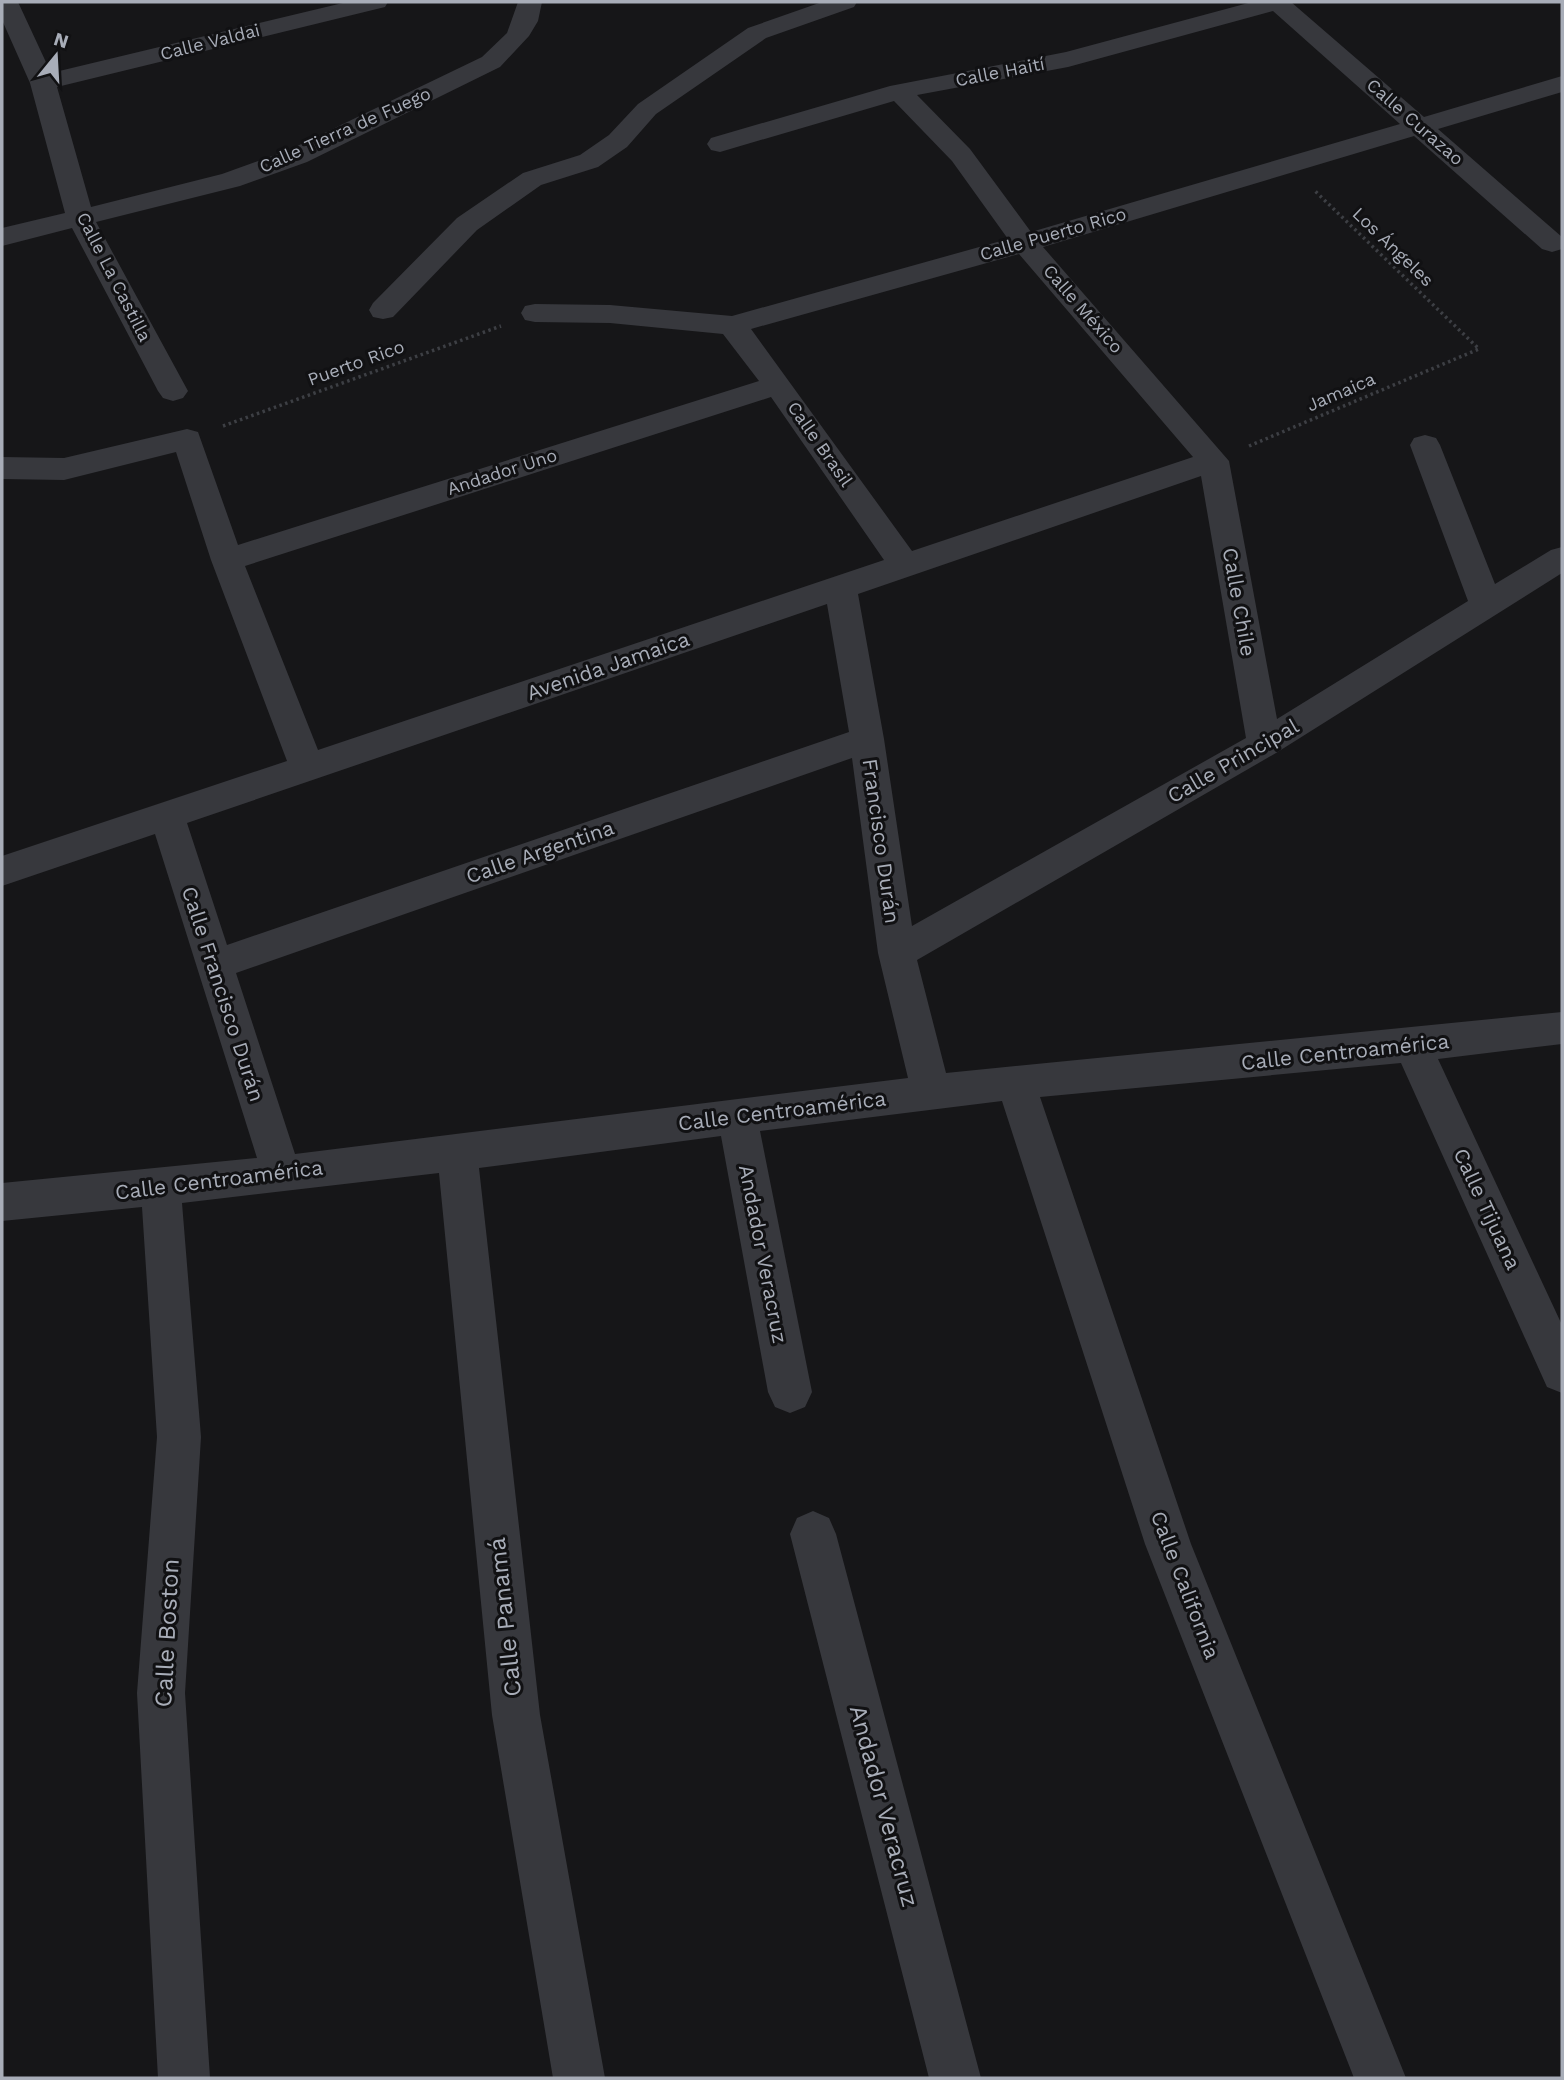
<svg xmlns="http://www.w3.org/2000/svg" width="1564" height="2080" font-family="'Work Sans',sans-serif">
	<rect width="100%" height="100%" fill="#161618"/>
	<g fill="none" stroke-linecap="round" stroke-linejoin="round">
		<path stroke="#3d3f44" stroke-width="3.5" stroke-dasharray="2.5 3.5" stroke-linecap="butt" d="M223 426 501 326
			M1249 446 1479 349 1315 191"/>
		<path fill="#37383d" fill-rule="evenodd" d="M2 2H18L51 73 347 2H388L385 7 57 87 91 207 222 174 289 150 482 57 507 33 518 2H542L538 21 529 36 500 67 307 162 240 186 96 222 188 391 183 398 173 401 163 398 158 391 72 228 2 246V228L65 213 30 83 2 20Z
			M822 2H857L854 7 766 38 656 114 627 147 598 167 541 185 477 230 393 317 383 319 373 317 369 310 373 303 457 218 523 173 580 155 609 135 638 104 748 28Z
			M1252 2H1291L1424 117 1562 76V92L1438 129 1562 237V249L1552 252 1542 249 1414 136 1043 247 1229 461 1277 719 1468 601 1410 445 1414 438 1425 435 1436 438 1440 445 1495 584 1551 550 1562 547V573L1276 753 917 960 946 1073 1562 1012V1044L1438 1059 1562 1325V1393L1547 1387 1401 1063 1040 1097 1191 1544 1406 2078H1354L1145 1544 1002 1101 760 1131 812 1392 805 1407 790 1413 775 1407 768 1392 721 1136 479 1168 540 1715 605 2078H553L492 1715 439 1173 182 1203 201 1437 185 1693 210 2078H158L137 1693 157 1437 142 1207 2 1221V1183L257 1158 155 834 2 886V856L287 761 211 560 176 452 64 480 2 479V457L64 458 187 429 198 432 238 545 759 381 723 334 610 323 535 322 525 320 521 313 525 306 535 304 610 305 732 316 1008 239 952 161 894 101 720 152 711 150 707 144 711 138 890 86 1066 52ZM1273 11 1400 124 1031 232 970 149 917 95 1068 67ZM1019 254 1193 457 912 551 751 329ZM771 397 884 560 318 750 245 566ZM1201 476 1246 738 912 926 884 739 858 594ZM827 604 849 732 227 945 187 823ZM852 758 878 953 908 1078 295 1154 236 973Z
			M813 1511 829 1518 836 1534 981 2078H929L790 1534 797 1518Z"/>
	</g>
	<g text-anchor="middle" stroke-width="6" stroke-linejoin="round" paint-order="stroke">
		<g font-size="18" fill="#a8adb8" stroke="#111113">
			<text transform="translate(210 42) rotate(-14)" y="6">Calle Valdai</text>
			<text transform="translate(1000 72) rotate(-11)" y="6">Calle Haití</text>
			<text transform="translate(1415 122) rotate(41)" y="6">Calle Curazao</text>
			<text transform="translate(345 130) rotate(-24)" y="6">Calle Tierra de Fuego</text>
			<text transform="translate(1053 234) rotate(-16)" y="6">Calle Puerto Rico</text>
			<text transform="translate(1393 247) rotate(44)" y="6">Los Ángeles</text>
			<text transform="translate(114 277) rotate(63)" y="6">Calle La Castilla</text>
			<text transform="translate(1083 309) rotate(49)" y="6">Calle México</text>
			<text transform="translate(356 363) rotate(-20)" y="6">Puerto Rico</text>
			<text transform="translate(1341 392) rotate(-23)" y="6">Jamaica</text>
			<text transform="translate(820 444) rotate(55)" y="6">Calle Brasil</text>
			<text transform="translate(502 472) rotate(-18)" y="6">Andador Uno</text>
		</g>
		<g font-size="21" fill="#a8adb8" stroke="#111113">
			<text transform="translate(1239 602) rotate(80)" y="7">Calle Chile</text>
			<text transform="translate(608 666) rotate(-19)" y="7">Avenida Jamaica</text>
			<text transform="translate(1233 761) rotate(-30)" y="7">Calle Principal</text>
			<text transform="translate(881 841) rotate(82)" y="7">Francisco Durán</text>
			<text transform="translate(540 852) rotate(-19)" y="7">Calle Argentina</text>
			<text transform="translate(223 994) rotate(72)" y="7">Calle Francisco Durán</text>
			<text transform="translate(1345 1052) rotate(-6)" y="7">Calle Centroamérica</text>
			<text transform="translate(782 1111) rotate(-7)" y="7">Calle Centroamérica</text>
			<text transform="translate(219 1180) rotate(-7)" y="7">Calle Centroamérica</text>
			<text transform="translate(1487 1209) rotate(65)" y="7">Calle Tijuana</text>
			<text transform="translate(763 1254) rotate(79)" y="7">Andador Veracruz</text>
			<text transform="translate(1185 1585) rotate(69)" y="7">Calle California</text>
		</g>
		<g font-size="24" fill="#a8adb8" stroke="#111113">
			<text transform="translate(505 1617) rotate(-96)" y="8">Calle Panamá</text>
			<text transform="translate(167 1633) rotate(-87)" y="8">Calle Boston</text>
			<text transform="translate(884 1806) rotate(75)" y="8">Andador Veracruz</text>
		</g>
	</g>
	<rect width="1564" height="2080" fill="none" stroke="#a8adb8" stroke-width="7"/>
	<g transform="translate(56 56) rotate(18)" stroke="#111113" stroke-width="5" paint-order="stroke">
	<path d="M0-5L12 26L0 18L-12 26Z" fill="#a8adb8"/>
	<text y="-10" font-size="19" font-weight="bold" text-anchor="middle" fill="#a8adb8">N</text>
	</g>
</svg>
